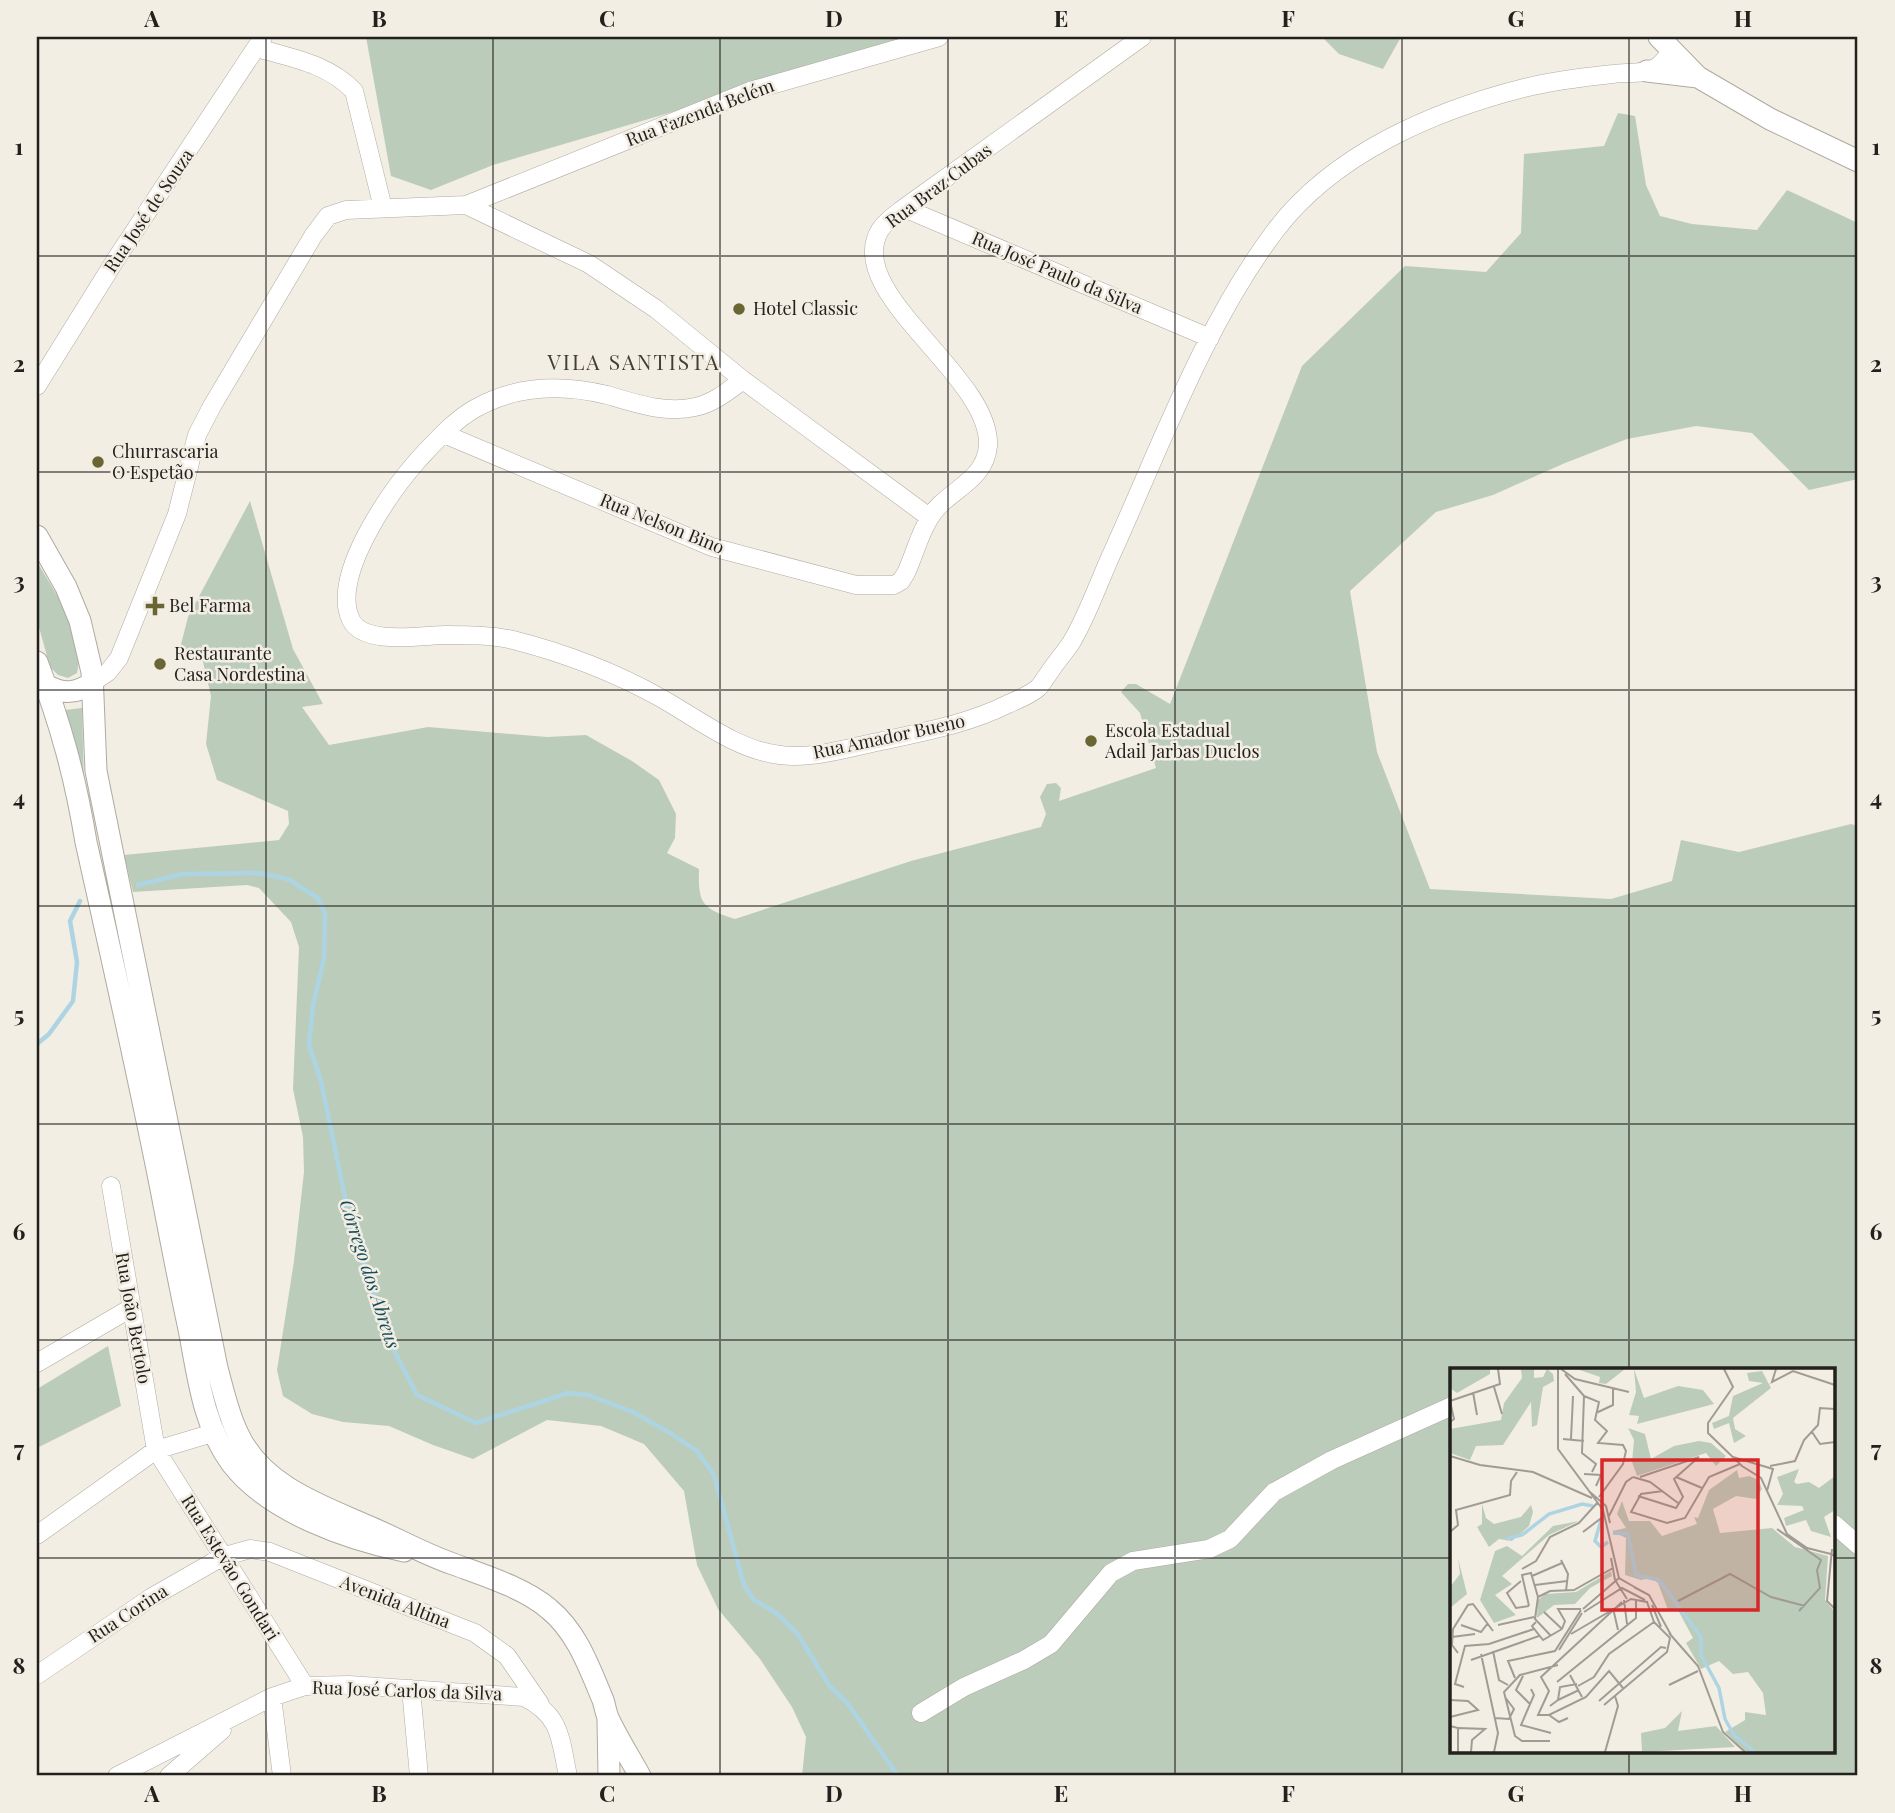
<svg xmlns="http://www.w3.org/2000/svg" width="1895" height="1813" font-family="'Playfair Display',serif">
	<rect width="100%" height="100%" fill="#f3eee4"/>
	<path fill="#bcccba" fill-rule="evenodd" d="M366 37H927L493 165 431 190 391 176Z
		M1322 37H1401L1383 69 1339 54Z
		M1618 113 1635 116 1646 185 1660 216 1692 224 1757 230 1787 190 1858 223V479L1809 490 1752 433 1696 426 1627 439 1565 463 1493 495 1436 512 1350 591 1377 752 1430 889 1611 899 1672 881 1681 840 1739 852 1851 824 1858 826V1776H802L806 1737 792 1707 760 1659 718 1609 697 1565 684 1491 644 1444 601 1426 547 1420 473 1459 433 1445 389 1426 343 1422 312 1414 283 1396 277 1370 294 1261 304 1172 303 1137 293 1089 299 947 291 922 259 888 247 885 133 892 124 855 279 840 289 824 288 811 217 780 206 744 211 696 201 653 180 648 188 617 250 501 293 649 323 704 302 707 329 745 428 727 547 737 586 735 632 761 659 780 676 814 675 838 667 853 699 869C698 904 702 908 735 919L911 861 1041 827 1046 814 1040 797 1047 784 1056 783 1061 788 1059 801 1156 768 1140 713 1121 692 1128 684H1136L1170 704 1302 366 1405 266 1486 272 1521 233 1524 154 1604 146ZM1452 1370H1834V1752H1452Z
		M37 562C56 594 86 635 77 673L68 678 58 675 50 667 37 620Z
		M82 708 84 784 65 710Z
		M108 1346 121 1406 37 1448V1389Z"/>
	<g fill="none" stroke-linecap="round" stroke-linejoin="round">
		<path stroke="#add4e2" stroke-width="4.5" d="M138 885 183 874 259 873 288 879 318 898 325 914 324 958 313 1005 309 1045 321 1081 348 1212 386 1335 417 1395 476 1423 568 1393 588 1395 633 1412 670 1433 697 1451 714 1475 744 1585 754 1600 775 1612 797 1633 829 1685 848 1704 898 1776
			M37 1044 49 1034 73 1001 77 962 70 921 80 901"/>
		<g stroke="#afaaa0" stroke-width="19">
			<path id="minor" d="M257 48C292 58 328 64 354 91L383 208
				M466 205 750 91 939 37
				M904 208 1210 338
				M743 380C728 391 714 403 695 407 666 414 634 403 607 395 562 384 517 385 476 408 454 420 435 442 418 460 390 492 330 576 351 620 364 646 422 635 446 635 469 635 491 635 513 640 564 653 614 672 659 697 697 718 736 750 780 755 809 759 840 750 868 744 916 733 964 726 1008 704 1017 700 1030 695 1038 688 1041 685 1048 674 1051 670 1057 661 1065 652 1071 643 1088 615 1099 581 1113 551 1161 445 1205 324 1275 231 1333 154 1433 111 1524 88 1552 81 1584 77 1613 74 1627 72 1645 75 1657 67 1663 63 1667 57 1671 51
				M37 386 116 259 263 37
				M444 434 712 547 856 585H894L901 581 906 573C914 556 919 535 929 519 944 491 985 483 988 446 992 376 842 293 880 230 886 221 895 215 904 208L1142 37
				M93 682 108 672 119 658 177 514 197 435 212 406 313 236 328 216 346 210 466 205 589 264 656 309 743 380 929 517
				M111 1186 156 1450 305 1686
				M37 1363 131 1308
				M1834 1524 1858 1545
				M37 1535 156 1450 213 1433
				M37 1675 152 1597 222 1557 250 1549 270 1552 475 1633 507 1656 540 1704
				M411 1689 419 1776
				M272 1697 282 1776
				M921 1713 964 1687 1024 1660 1051 1644 1111 1573 1133 1561 1209 1549 1230 1539 1274 1492 1332 1460 1452 1406
				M117 1776 272 1697 305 1686 349 1685 524 1697C562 1716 560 1739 568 1776
				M169 1776 222 1730"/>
		</g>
		<g stroke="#afaaa0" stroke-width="23">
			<path id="major" d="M1659 37 1698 77 1770 119 1858 161
				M1647 71 1698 77
				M37 536 66 587 80 621 92 672 96 771 217 1368C223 1390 228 1414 238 1434 262 1486 322 1506 370 1527 398 1539 424 1554 453 1564 483 1575 525 1588 549 1609 577 1632 589 1667 603 1700 605 1706 606 1714 609 1720 618 1739 630 1758 640 1776
				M37 662C61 725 75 776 86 842 112 958 138 1073 161 1189 170 1236 179 1283 189 1329 198 1376 203 1425 232 1464 269 1512 347 1539 404 1551
				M46 685C63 695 77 694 93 682
				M608 1720 609 1776"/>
		</g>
		<use href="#minor" stroke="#fff" stroke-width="18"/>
		<use href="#major" stroke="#fff" stroke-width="21"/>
	</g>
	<path fill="none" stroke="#23211e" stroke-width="2" stroke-opacity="0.55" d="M266 37V1776M493 37V1776M720 37V1776M948 37V1776M1175 37V1776M1402 37V1776M1629 37V1370M37 256H1858M37 472H1858M37 690H1858M37 906H1858M37 1124H1858M37 1340H1858M37 1558H1452M1834 1558H1858M1629 1752V1776"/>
	<g fill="#696633" stroke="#f3eee4" stroke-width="2.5">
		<circle cx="739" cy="309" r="7"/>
		<circle cx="98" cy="462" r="7"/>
		<path d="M151.5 595.5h7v7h7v7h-7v7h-7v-7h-7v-7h7z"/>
		<circle cx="160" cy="664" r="7"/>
		<circle cx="1091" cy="741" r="7"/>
	</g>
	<g text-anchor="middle" stroke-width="5" stroke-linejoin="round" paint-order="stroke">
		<g font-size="18" fill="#23211e" stroke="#f3eee4">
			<text transform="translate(700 113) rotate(-21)" y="6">Rua Fazenda Belém</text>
			<text transform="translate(939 186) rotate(-37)" y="6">Rua Braz Cubas</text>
			<text transform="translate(149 211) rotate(-56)" y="6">Rua José de Souza</text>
			<text transform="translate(1057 273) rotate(23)" y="6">Rua José Paulo da Silva</text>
			<text transform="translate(662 524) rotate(22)" y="6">Rua Nelson Bino</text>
			<text transform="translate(889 737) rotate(-12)" y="6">Rua Amador Bueno</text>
			<text transform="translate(133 1318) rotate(80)" y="6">Rua João Bertolo</text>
			<text transform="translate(230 1568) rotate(58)" y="6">Rua Estevão Gondari</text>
			<text transform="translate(395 1602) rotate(21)" y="6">Avenida Altina</text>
			<text transform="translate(128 1614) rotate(-33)" y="6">Rua Corina</text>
			<text transform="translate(407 1691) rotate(2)" y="6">Rua José Carlos da Silva</text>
		</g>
		<g font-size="18" fill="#23211e" stroke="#f3eee4" text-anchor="start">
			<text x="753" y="315">Hotel Classic</text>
			<text x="112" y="458">Churrascaria<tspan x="112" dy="21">O Espetão</tspan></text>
			<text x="169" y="612">Bel Farma</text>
			<text x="174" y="660">Restaurante<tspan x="174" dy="21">Casa Nordestina</tspan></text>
			<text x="1105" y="737">Escola Estadual<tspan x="1105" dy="21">Adail Jarbas Duclos</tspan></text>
		</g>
		<g font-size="19" font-style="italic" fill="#174d5c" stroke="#f3eee4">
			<text transform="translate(370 1274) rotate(72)" y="7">Córrego dos Abreus</text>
		</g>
		<g font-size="21" letter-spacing="2" fill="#423e35" stroke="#f3eee4">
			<text x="634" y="370">VILA SANTISTA</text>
		</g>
	</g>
	<g transform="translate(1450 1368)">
		<rect width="385" height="385" fill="#f3eee4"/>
		<path d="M0 1H40V6L7 25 0 20ZM71 1H84V10L93 9 97 1 103 6 104 13 93 19 87 57 82 59 81 34 53 77 26 78 20 92 0 85V61L51 52 54 35 72 10ZM127 1H175L156 16 149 15 150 9ZM184 1 194 30 228 18 253 22 264 36 187 56 189 48 179 47 186 24ZM312 3 321 20 283 50 285 61 296 68 284 75 279 55 264 61 262 55 279 48 283 28 313 15 299 13 297 5ZM178 60 195 66 201 91 224 78 249 73 261 75 276 88 266 98 256 85 187 108 182 94 184 72ZM349 101 344 114 347 116 359 114 369 120 385 108V142L374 149 381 169 361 163 356 152 336 158 334 150 354 142 352 138 327 137 333 126 327 109ZM287 102 289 110 299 108 309 112 312 121 306 131 286 128 263 141 270 165 322 160 345 179 378 188 375 232 385 244V384H296L275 364 295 352V344L316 347 313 325 298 304 283 306 269 293 251 301 236 275 243 270 228 242H218L208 215 201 210 191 212 175 207 176 170 162 163 176 160 167 146 172 133 179 153H200L212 168 247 156 244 149 248 150 259 122ZM32 136 36 150 44 156 71 149 81 137 83 144 79 158 62 173 49 171 39 179 27 159 32 156ZM129 153 99 167 52 208 62 216 45 227 66 247 44 255 30 232 45 183 57 178 72 188 103 158ZM8 190 17 226 0 240V219L10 206ZM161 203 162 208 140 220 125 236 104 237 87 250 88 232 95 226 126 224ZM232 343 228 363 266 358 285 379 192 384 191 365 215 360Z" fill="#bcccba"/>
		<path fill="none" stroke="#add4e2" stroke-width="3.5" d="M151 152 145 173 151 179 158 174M163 165 178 166 186 207 209 212 251 269V287L269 320 275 351 284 367 305 384M56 171 72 167 99 146 132 136 143 138"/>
		<path fill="none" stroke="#a09c95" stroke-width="2" d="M108 1V81L153 142 169 210 188 221M111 1 125 11 179 24M274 1 283 19 258 55V65L292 98 311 110 337 166 357 180 385 187M326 1 322 14 343 3 385 17M115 6 134 28M44 19 52 46M23 24 27 47M134 28 149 34 145 52 157 63 148 75 173 77 176 83 173 96 149 129M134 28 132 85 146 96 142 104M0 33 50 16 48 1M146 45 163 37V20M0 54 4 51 0 33M362 64 370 76 385 74M113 71 134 73M121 71 123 28M0 88 30 97 83 104 142 130M283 89 323 101 317 123M320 98 345 93 354 72 368 57 370 40 385 41M134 106 151 107 146 118M183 109 200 114 228 135M190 109 249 89M226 109 252 120M213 123 191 126 181 144 217 155 235 150 259 109 290 96M140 124 156 138 160 155M188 128 226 140 233 129 224 111 249 89M159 148 176 114 183 109M327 161 371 192 367 202 370 220 349 243M0 164 8 157 6 142 60 127 61 113 67 104M133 164 154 148M382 181 377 233 385 241M161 190 165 212 177 231M111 192 118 206 116 223M72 201 86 193 100 169 129 155 148 134M82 208 112 195M71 213 57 225 66 240 79 238M85 217 117 213M184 219 199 227 221 267M174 232 177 256M228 233 280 206 321 229 355 238M172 234 91 309 99 323 88 347H99L136 329 159 303 173 320M202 237 211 259M79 238 72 207 81 205 88 229M163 240 168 262M133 241 169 210M94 244 112 261M134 244 172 220 195 232M86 254 82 258 93 272 112 261M11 257 31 264 38 255M48 257 84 249M112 261 115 253 108 241H131M219 265 248 298 273 364 295 384M121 266 181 231 197 234 204 254 220 270 217 284 154 337M101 268 85 251 88 229 100 223 124 222 163 200M2 269 25 266M109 282 132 245M43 283 49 312 58 317M8 285 2 277 3 261 18 237 23 236 43 263M31 286 48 365 44 384M21 292 89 268M120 307 132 329M73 308 66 322 80 336M65 310 58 293 105 283 131 242M107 314 186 250V231M219 317 248 303M128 318 144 309 159 286 204 254M14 319 5 316 15 278 39 276 84 261M81 321 84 327 71 357 101 365M0 332 18 333 28 342 0 349M108 332 129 322M149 333 211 279 216 280M100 338 108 332 110 319 127 316M99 347 109 354 118 350M45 350 59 351 64 341 55 329M0 358 8 360V384M8 360 35 361 22 372 21 384M100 373H72L65 368 54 324 70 307 108 297M155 384 168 338 165 328"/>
		<path fill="#d62828" fill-opacity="0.15" stroke="#d62828" stroke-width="3.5" d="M152 92H308V242H152Z"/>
		<rect width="385" height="385" fill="none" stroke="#23211e" stroke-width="3.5"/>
	</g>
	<rect width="1895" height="1813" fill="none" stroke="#f3eee4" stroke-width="77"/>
	<rect x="38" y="38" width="1818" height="1736" fill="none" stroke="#23211e" stroke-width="2.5"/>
	<g font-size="23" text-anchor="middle" font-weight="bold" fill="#23211e">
		<text x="152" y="27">A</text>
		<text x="379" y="27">B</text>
		<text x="607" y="27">C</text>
		<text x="834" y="27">D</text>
		<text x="1061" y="27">E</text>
		<text x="1288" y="27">F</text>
		<text x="1516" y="27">G</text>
		<text x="1743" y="27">H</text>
		<text x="19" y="155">1</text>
		<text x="1876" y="155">1</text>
		<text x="19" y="372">2</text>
		<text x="1876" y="372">2</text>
		<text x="19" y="589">3</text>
		<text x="1876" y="589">3</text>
		<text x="19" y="806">4</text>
		<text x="1876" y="806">4</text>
		<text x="19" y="1023">5</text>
		<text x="1876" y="1023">5</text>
		<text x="19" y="1240">6</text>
		<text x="1876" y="1240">6</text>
		<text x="19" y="1457">7</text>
		<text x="1876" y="1457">7</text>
		<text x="19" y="1674">8</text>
		<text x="1876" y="1674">8</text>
		<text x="152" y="1802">A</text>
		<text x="379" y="1802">B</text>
		<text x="607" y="1802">C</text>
		<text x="834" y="1802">D</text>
		<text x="1061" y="1802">E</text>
		<text x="1288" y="1802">F</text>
		<text x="1516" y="1802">G</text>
		<text x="1743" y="1802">H</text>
	</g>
</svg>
